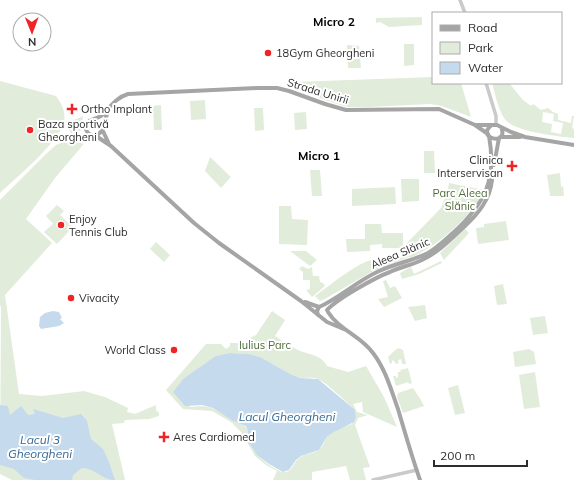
<svg xmlns="http://www.w3.org/2000/svg" width="574" height="480" font-family="Mulish,sans-serif">
	<rect width="100%" height="100%" fill="#fff"/>
	<path fill="#e2ecda" fill-rule="evenodd" d="M422 17V25L389 27 380 22 376 23V18Z
		M404 44H414V65L404 66Z
		M347 45 359 46 361 68H348Z
		M433 77V83H461L471 117 442 106 430 104 369 107H347L322 99 312 93 295 89 294 82Z
		M0 81 56 96C62 104 66 112 64 122 58 143 17 177 0 193Z
		M492 83H509L523 100 531 106 533 104 541 110 548 108 553 112 558 114V120L571 123 572 116H574L572 128 574 129V138C558 136 513 132 504 118 498 108 495 94 492 83ZM543 112 554 114 553 121 563 123 561 134 551 132 552 124 542 122Z
		M205 100 206 119 191 120 190 101Z
		M161 105 162 130H154L153 106Z
		M254 108H263L264 130 255 131Z
		M306 112 307 129 295 130 294 113Z
		M83 116 81 130 76 134 71 133 69 130 68 120H74Z
		M73 141 82 142 83 145 55 178 26 219 52 243 5 295 19 394 42 396 84 391 105 397 128 408 127 412 135 414 156 405V410L159 413V416L149 419 125 420 124 423 112 424 125 480H12L0 474 1 307 0 305V200L47 153 56 145 64 142Z
		M424 151H434L435 173H424Z
		M210 157 231 177 221 188 205 171Z
		M310 170H320L322 196H312Z
		M560 173 561 187 563 186 564 196H550L547 175Z
		M401 179H419V201L402 202Z
		M449 183 484 190C473 216 436 247 410 258L409 257 373 271 325 299 320 301 315 296C329 286 352 267 368 261 380 257 397 259 408 255L404 246 441 208 448 189Z
		M395 187 396 204 352 206V189Z
		M57 205 64 211 60 215 73 227 57 244 44 232 53 224 46 216Z
		M279 206H291L292 219 308 220 307 245 279 244Z
		M506 221 509 240 478 244 476 228 484 227V224Z
		M365 224H381L382 233H403V248H382V244L370 245V251L347 252 346 239H365Z
		M465 229 469 233 444 260 440 253Z
		M156 242 170 255 164 262 150 249Z
		M290 251H306L317 260 310 266Z
		M441 261 442 263 419 274 402 279 400 273 411 267 414 274Z
		M302 266 308 269 312 267 313 276H319L320 282 323 283 325 286 312 297 306 290 310 289V280H303V272L299 269Z
		M386 280 390 288 395 286 402 298 384 307 378 299 388 297 383 281Z
		M503 284 507 304 497 305 494 286Z
		M425 305 427 318 415 321 408 307Z
		M272 311 285 320 275 336C283 341 292 347 300 351 311 355 321 355 327 366L348 372 366 366 384 397 397 427 363 412 362 402 353 404 357 412 368 415 358 418 355 425 370 467 363 468 366 480H350L346 466 312 472V480H273L277 471 266 465 255 456 241 432 231 422 212 411 183 409 166 390 206 344H221L226 349 230 346V343H248V339L256 335ZM230 353C259 354 269 362 293 376 301 380 310 376 318 379 327 383 344 400 352 407V424C344 427 334 429 328 436 324 441 323 448 317 451 311 454 303 454 298 459 294 462 292 471 286 472 277 474 252 452 249 443 246 437 251 430 245 426 242 423 237 423 234 421 215 410 213 404 190 407L184 378 213 359Z
		M545 316 548 333 533 335 530 318Z
		M399 348 403 350 406 364H402L401 359 398 360 399 363 396 364 393 360 392 361V363L390 364 388 357 395 350Z
		M529 349 534 352 536 364 515 367 513 352Z
		M408 368 412 383 409 384 408 382 396 386 393 376H396V378L398 377V372H401L400 370Z
		M535 372 540 407 524 409 519 375Z
		M458 385 465 413 455 415 448 388Z
		M413 388 421 400 424 406 403 413 397 397 398 393Z"/>
	<path fill="#c5dbed" d="M53 311 59 312 62 318 60 319 64 323 59 326 41 329 39 326 40 317 45 313Z
		M230 353 248 354 260 357 292 375 300 378 318 379 354 409 356 416 354 422 332 433 327 437 319 450 301 456 296 460 289 470 283 472 269 464 257 455 248 442V431L246 426 233 421 213 408 202 405 185 406 173 392 184 378 216 356Z
		M0 405 8 406 10 415 21 406 28 415 35 414 33 409 63 418 81 414 87 421 91 439 103 449 109 462 115 480C102 480 97 469 82 468L73 475 72 480H35L24 478 14 469 0 465Z"/>
	<g fill="none" stroke-linecap="round" stroke-linejoin="round">
		<path stroke="#cacaca" stroke-width="3.5" d="M460 0 465 13
			M486 83 496 116V124
			M373 480 417 470"/>
		<path stroke="#a5a5a5" stroke-width="4" d="M109 108 101 132 96 136C89 136 83 130 87 123 90 119 96 119 101 116 110 108 115 98 128 94L258 88H277L289 91 325 104 346 110 439 109 475 125 488 134
			M476 125H497L511 132 525 137 574 145
			M492 125C474 138 510 147 501 127
			M102 129 109 144
			M96 136 111 146 194 223 219 243 301 301 327 322 346 330
			M500 137H520
			M494 165 499 138
			M305 302 319 307
			M327 310C337 299 376 277 390 272 400 267 412 265 422 260 439 252 451 239 465 226 479 213 490 199 492 180
			M328 312C339 330 361 336 373 353 386 370 391 390 398 409 405 433 412 457 420 480
			M318 315 317 311 319 307C339 298 356 282 377 272 393 264 412 261 428 253 438 247 446 239 454 232 485 203 497 180 489 136"/>
	</g>
	<g fill="#ef2425" stroke="#fff" stroke-width="1.5">
		<circle cx="268" cy="53" r="4"/>
		<path d="M70 103h4v4h4v4h-4v4h-4v-4h-4v-4h4z"/>
		<circle cx="30" cy="130" r="4"/>
		<path d="M510 160h4v4h4v4h-4v4h-4v-4h-4v-4h4z"/>
		<circle cx="61" cy="225" r="4"/>
		<circle cx="71" cy="298" r="4"/>
		<circle cx="174" cy="350" r="4"/>
		<path d="M162 431h4v4h4v4h-4v4h-4v-4h-4v-4h4z"/>
	</g>
	<g text-anchor="middle" stroke-width="4" stroke-linejoin="round" paint-order="stroke">
		<g font-size="11" fill="#2d2d2d" stroke="#fff" text-anchor="start">
			<text x="276" y="57">18Gym Gheorgheni</text>
			<text x="81" y="113">Ortho Implant</text>
			<text x="38" y="128">Baza sportivă<tspan x="38" dy="13">Gheorgheni</tspan></text>
			<text x="503" y="164" text-anchor="end">Clinica<tspan x="503" dy="13">Interservisan</tspan></text>
			<text x="69" y="223">Enjoy<tspan x="69" dy="13">Tennis Club</tspan></text>
			<text x="79" y="302">Vivacity</text>
			<text x="166" y="354" text-anchor="end">World Class</text>
			<text x="173" y="441">Ares Cardiomed</text>
		</g>
		<g font-size="11" fill="#2d2d2d" stroke="#fff">
			<text transform="translate(318 91) rotate(17)" y="4">Strada Unirii</text>
			<text transform="translate(400 253) rotate(-23)" y="4">Aleea Slănic</text>
		</g>
		<g font-size="11" fill="#4d6b38" stroke="#fff">
			<text x="460" y="197">Parc Aleea<tspan x="460" dy="13">Slănic</tspan></text>
			<text x="265" y="349">Iulius Parc</text>
		</g>
		<g font-size="12" font-weight="bold" fill="#000" stroke="#fff">
			<text x="334" y="26">Micro 2</text>
			<text x="319" y="160">Micro 1</text>
		</g>
		<g font-size="12" font-style="italic" fill="#376994" stroke="#fff">
			<text x="287" y="421">Lacul Gheorgheni</text>
			<text x="40" y="444">Lacul 3<tspan x="40" dy="14">Gheorgheni</tspan></text>
		</g>
	</g>
	<rect x="432" y="12" width="130" height="72" fill="#ffffff" stroke="#ababab"/>
	<rect x="440" y="25" width="20" height="6" fill="#a5a5a5" stroke="#ababab"/>
	<text x="468" y="32" font-size="12" fill="#2d2d2d">Road</text>
	<rect x="440" y="42" width="20" height="12" fill="#e2ecda" stroke="#ababab"/>
	<text x="468" y="52" font-size="12" fill="#2d2d2d">Park</text>
	<rect x="440" y="62" width="20" height="12" fill="#c5dbed" stroke="#ababab"/>
	<text x="468" y="72" font-size="12" fill="#2d2d2d">Water</text>
	<g transform="translate(32 32) rotate(179)"><circle r="19" fill="#ffffff" stroke="#ababab"/>
	<path d="M0-3L7 15L0 10L-7 15Z" fill="#ef2425"/>
	<text y="-6" font-size="11" font-weight="bold" text-anchor="middle" fill="#2d2d2d">N</text>
	</g>
	<path d="M434 460v6h93v-6" fill="none" stroke="#2d2d2d" stroke-width="2"/>
	<text x="440" y="460" font-size="12" fill="#2d2d2d" stroke="#ffffff" stroke-width="3" paint-order="stroke">200 m</text>
</svg>
